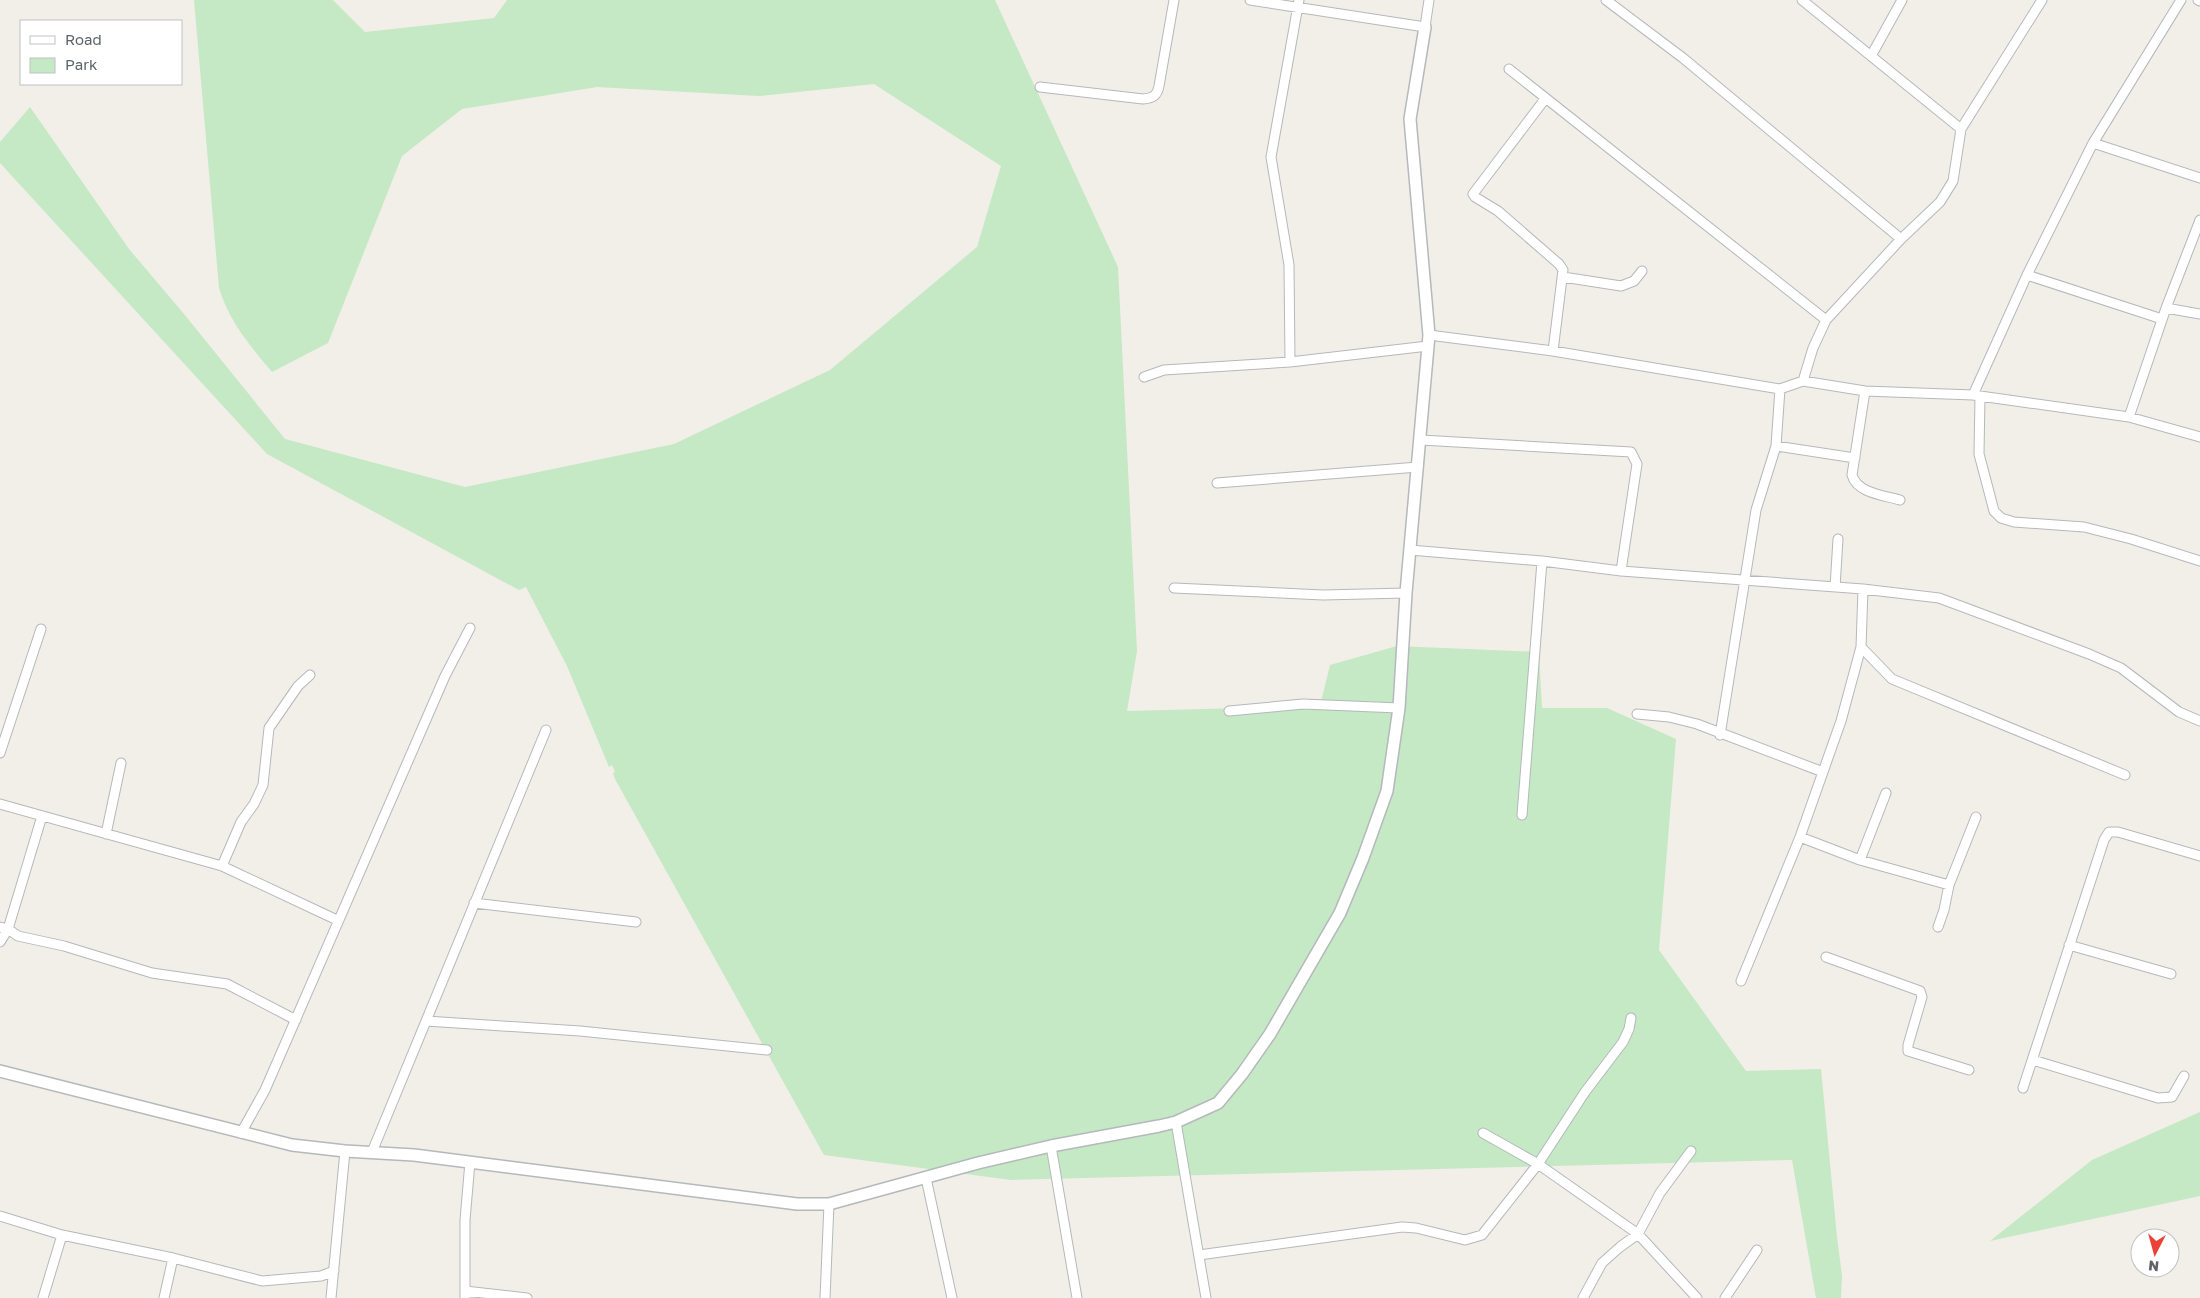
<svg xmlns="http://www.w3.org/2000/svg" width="2200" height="1298" font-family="'Golos Text',sans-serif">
	<rect width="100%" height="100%" fill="#f1efe8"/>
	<path fill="#c5e8c5" d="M194 0H333L365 32 494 18 507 0H995L1118 267 1137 651 1127 711 1320 706 1330 665 1397 646 1539 652 1542 708H1607L1676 739 1659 950 1746 1071 1821 1069 1837 1237 1842 1276 1841 1298H1816L1792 1160 1011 1180 824 1155 615 779 613 773 615 772 612 765 609 767 567 666 526 587 519 590 267 454 0 163V142L30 107 129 249 184 314 285 439 465 487 674 444 830 370 977 247 1001 166 874 84 759 96 597 87 462 109 402 156 328 343 272 372C250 346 229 321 219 288Z
		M2200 1112V1196L1990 1241 2092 1160Z"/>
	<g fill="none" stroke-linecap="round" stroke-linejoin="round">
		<g stroke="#b5b8bc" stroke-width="11">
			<path id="minor" d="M1250 0 1425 27 1429 0
				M1606 0 1683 58 1901 239
				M1802 0 1961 129
				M2181 0 2093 143 2200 178
				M2198 0 2200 1
				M1871 56 1902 0
				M1509 69 1826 320
				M1040 87 1143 99C1153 98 1157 96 1159 86L1174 0
				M1545 99 1473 194 1475 197 1498 211 1559 264 1563 270 1553 351
				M2027 275 2162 319
				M1563 277 1621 286 1634 281 1642 271
				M2166 308 2200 314
				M1429 335 1553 351 1780 389 1803 381 1865 391 1973 395 2129 417 2200 437
				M1290 362 1289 265 1271 157 1299 0
				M1144 377 1164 370 1290 362 1428 346
				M1803 381 1813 348 1826 320 1901 239 1940 202 1953 181 1961 129 2042 0
				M1865 391 1852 475C1857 493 1883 495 1900 500
				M1973 395 2027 275 2093 143
				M1980 396 1979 454 1994 511 2001 518 2014 522 2084 527 2131 539 2200 561
				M2129 417 2166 308 2200 220
				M1421 440 1631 452 1637 464 1621 571
				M1776 446 1855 458
				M1217 483 1418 467
				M1410 550 1542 561 1621 571 1863 589 1939 598 2089 654 2121 668 2179 712 2200 721
				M1835 587 1838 539
				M1174 588 1323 595 1406 593
				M1861 647 1892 679 2125 775
				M1229 711 1303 704 1399 708
				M1637 714 1669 717 1697 724 1823 772
				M1720 735 1756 510 1776 446 1780 389
				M0 753 41 629
				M0 804 222 866 337 920
				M1522 815 1542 561
				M106 834 121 763
				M1800 837 1860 860 1949 885
				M1860 860 1886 793
				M222 866 241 822 254 804 263 785 269 728 298 686 310 675
				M474 903 636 922
				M0 927 8 929 18 936 64 946 152 973 227 984 296 1020
				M1938 927 1944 910 1949 885 1976 817
				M0 942 8 929 42 816
				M2069 945 2171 974
				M1826 957 1920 991 1922 997 1908 1045V1051L1969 1070
				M1741 981 1800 837 1841 721 1861 647 1863 589
				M426 1021 580 1031 767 1050
				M2033 1060 2158 1098 2172 1097 2184 1076
				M2023 1088 2104 840 2109 832H2118L2200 856
				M1176 1122 1206 1298
				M241 1133 265 1090 445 676 470 628
				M1483 1133 1538 1164 1638 1234 1697 1298
				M1051 1146 1077 1298
				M372 1152 546 730
				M926 1178 952 1298
				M0 1216 62 1235 173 1258 262 1281 321 1276 334 1271
				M1199 1255 1402 1227 1416 1228 1465 1240 1482 1235 1538 1164 1585 1092 1623 1042 1629 1029 1631 1018
				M465 1291 527 1298
				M43 1298 62 1235
				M164 1298 173 1258
				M331 1298 345 1151
				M465 1298V1220L470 1162
				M825 1298 829 1204
				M1583 1298 1602 1263 1620 1247 1638 1234 1660 1193 1691 1151
				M1725 1298 1757 1250"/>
		</g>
		<g stroke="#b5b8bc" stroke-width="14">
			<path id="tertiary" d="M0 1071 292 1145 345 1151 414 1155 797 1204H829L978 1163 1051 1146 1159 1126 1176 1122 1218 1103 1242 1074 1270 1034 1340 913 1363 858 1387 791 1399 708 1406 593 1429 335 1410 119 1425 27"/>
		</g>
		<use href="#minor" stroke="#fff" stroke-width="9"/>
		<use href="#tertiary" stroke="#fff" stroke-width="11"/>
	</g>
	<rect x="20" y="20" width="162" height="65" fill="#ffffff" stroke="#bfc1c3"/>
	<rect x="30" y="36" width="25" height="8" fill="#ffffff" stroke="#bfc1c3"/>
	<text x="65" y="45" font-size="15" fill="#5f6368">Road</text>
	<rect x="30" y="58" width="25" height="15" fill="#c5e8c5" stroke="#bfc1c3"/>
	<text x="65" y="70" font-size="15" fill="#5f6368">Park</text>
	<g transform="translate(2155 1253) rotate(186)"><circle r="24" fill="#ffffff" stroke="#bfc1c3"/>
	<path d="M0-4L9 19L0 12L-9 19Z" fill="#ea4335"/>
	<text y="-8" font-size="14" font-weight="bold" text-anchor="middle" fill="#5f6368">N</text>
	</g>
</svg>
